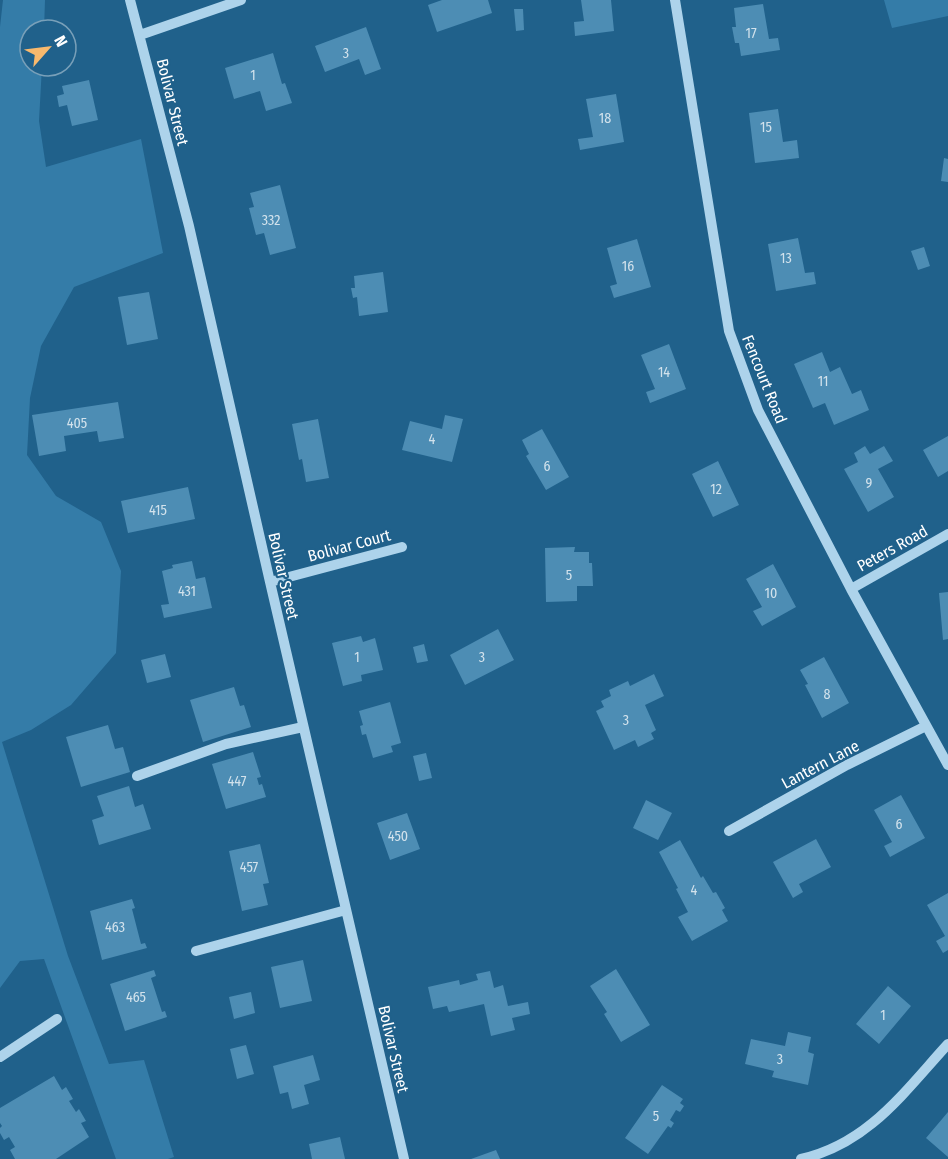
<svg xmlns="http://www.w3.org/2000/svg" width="948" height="1159" font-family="'Fira Sans Condensed',sans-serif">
	<rect width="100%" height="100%" fill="#20618b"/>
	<path fill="#347ca8" d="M3 0H45L44 30H30V66H42L39 121 46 167 141 139 163 253 74 287 41 346 30 398 27 455 56 496 101 522 121 571 116 653 71 705 31 730 2 742 68 956 109 1064 144 1060 174 1157 168 1159H116L44 959 20 961 0 988V27Z
		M884 0H948V16L892 28Z"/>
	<path fill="#4d8db4" d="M442 0H488L492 13 437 32 428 5Z
		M581 0H611L614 31 575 36 574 22 584 21Z
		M763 4 769 39 778 38 780 50 741 56 739 43H735L732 27H736L734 8Z
		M514 9H523L524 30 516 31Z
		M366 27 381 69 365 75 359 59 325 72 315 46Z
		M273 53 282 84 285 83 292 103 266 111 260 91 234 99 225 68Z
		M89 80 98 120 72 126 67 105 59 107 57 96 64 94 62 86Z
		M616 94 624 142 580 150 578 139 593 137 586 99Z
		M778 109 783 142 797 140 799 158 755 163 749 113Z
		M944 158 948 159V182L941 181Z
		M280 185 296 248 270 255 264 233 256 235 249 208 254 207 250 193Z
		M798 238 805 273 814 272 816 284 776 291 768 244Z
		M637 239 651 287 614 298 610 286 617 284 607 248Z
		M924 247 930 266 918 270 911 251Z
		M383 272 388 312 359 316 357 297 353 298 351 288H355L354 276Z
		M149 292 158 339 127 345 118 297Z
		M669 344 686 389 650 403 646 392 655 389 641 355Z
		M822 352 830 372 840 367 852 394 861 390 869 410 834 425 825 403 813 408 794 364Z
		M118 402 124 438 99 442 97 431 64 436 66 451 39 456 32 415Z
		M445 415 463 419 452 462 402 450 410 421 442 429Z
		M318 419 329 478 306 482 302 459 299 460 292 424Z
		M542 429 569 477 546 490 526 456 529 454 522 440Z
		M948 436V471L938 477 923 450Z
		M865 446 870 454 884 446 893 461 878 469 894 497 868 512 844 469 858 462 854 453Z
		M718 461 739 505 713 517 692 474Z
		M188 487 195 519 128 533 121 501Z
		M575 547 574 552H589V563H592L593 586H577V601L546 602 545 548Z
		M192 561 196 579 205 577 212 608 164 618 161 605 169 604 162 571 173 568 172 565Z
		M773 564 796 607 762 626 753 611 762 607 746 579Z
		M948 592V639L943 640 939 593Z
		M498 629 514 660 465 685 450 655Z
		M361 636 363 642 375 638 383 670 361 675 362 681 343 686 332 643Z
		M424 644 428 661 417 663 413 647Z
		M165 654 171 677 147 683 141 660Z
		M824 657 849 703 822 718 805 685 808 684 800 670Z
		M654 674 664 696 645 705 656 730 651 733 654 739 638 747 635 740 614 750 596 711 604 707 601 701 611 696 609 690 628 681 630 686Z
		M234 687 240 706 244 705 251 727 203 742 190 700Z
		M390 702 401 743 391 746 393 752 373 758 366 734 362 735 360 726 363 725 359 711Z
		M108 725 115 749 123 747 130 772 81 787 66 737Z
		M253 752 261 777 257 778 259 785 262 784 266 797 226 809 212 764Z
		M426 753 432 778 419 781 413 756Z
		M129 786 135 807 143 804 151 829 99 845 92 820 104 816 97 796Z
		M901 795 925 838 890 857 884 846 892 842 874 810Z
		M646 800 672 813 658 840 633 828Z
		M407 813 420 849 390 860 377 823Z
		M816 839 831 867 799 884 803 892 793 898 773 862Z
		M680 840 701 878 703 876 713 893 716 892 725 908 722 910 728 921 692 941 678 917 688 912 676 889 678 888 659 852Z
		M260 844 269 883 263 884 268 905 242 911 229 851Z
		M948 893V950L943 953 936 941 945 936 927 905Z
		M132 899 135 908 132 909 141 944 145 943 147 948 102 960 90 911Z
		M303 960 312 1001 280 1008 271 967Z
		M616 969 650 1025 621 1042 604 1014 607 1012 590 986Z
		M154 970 156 976 151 978 162 1012 165 1011 167 1017 125 1031 110 984Z
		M490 971 494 988 503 985 508 1006 528 1002 530 1014 512 1018 515 1030 491 1036 484 1004 449 1012 447 1006 433 1009 428 987 459 980 460 985 478 980 476 974Z
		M888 986 911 1006 879 1044 856 1024Z
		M251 992 255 1013 234 1019 229 997Z
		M788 1032 811 1037 808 1052 814 1054 808 1085 772 1077 774 1071 745 1064 751 1039 785 1046Z
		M246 1045 254 1074 237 1079 230 1049Z
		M313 1055 320 1080 304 1085 309 1104 292 1109 288 1092 280 1094 273 1066Z
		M54 1076 62 1090 66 1087 73 1099 69 1101 76 1112 79 1109 86 1121 81 1123 89 1137 56 1159H15L10 1150 15 1147 9 1137 4 1140 0 1133V1128L2 1126 0 1123V1108Z
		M662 1085 683 1099 680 1103 684 1106 680 1112 676 1110 670 1120 674 1123 671 1128 668 1126 648 1154 625 1138Z
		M948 1112V1157L926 1138Z
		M340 1137 345 1159H312L309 1144Z
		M496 1150 500 1159H471Z"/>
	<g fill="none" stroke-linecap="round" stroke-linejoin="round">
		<path stroke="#add3eb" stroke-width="10" d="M130 0 189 226 270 582 404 1159
			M675 0 729 331 758 410 851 589 948 765
			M140 35 241 0
			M270 582 402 547
			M851 589 948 534
			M137 776 226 744 303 727
			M729 831 847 765 926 726
			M196 951 346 910
			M0 1057 57 1019
			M801 1159C868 1144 904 1092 948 1044"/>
	</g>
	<g text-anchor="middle" stroke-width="4.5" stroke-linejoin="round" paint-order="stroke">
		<g font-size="14" fill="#d2e2ec">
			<text x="751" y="38">17</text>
			<text x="346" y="58">3</text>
			<text x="253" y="80">1</text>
			<text x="605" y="123">18</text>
			<text x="766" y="132">15</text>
			<text x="271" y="225">332</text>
			<text x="786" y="263">13</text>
			<text x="628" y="271">16</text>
			<text x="664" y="377">14</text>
			<text x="823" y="386">11</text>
			<text x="77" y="428">405</text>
			<text x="432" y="444">4</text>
			<text x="547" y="471">6</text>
			<text x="869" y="488">9</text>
			<text x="716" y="494">12</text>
			<text x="158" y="515">415</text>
			<text x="569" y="580">5</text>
			<text x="187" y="596">431</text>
			<text x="771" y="598">10</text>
			<text x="357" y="662">1</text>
			<text x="482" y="662">3</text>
			<text x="827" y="699">8</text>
			<text x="626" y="725">3</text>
			<text x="237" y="786">447</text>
			<text x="899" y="829">6</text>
			<text x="398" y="841">450</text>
			<text x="249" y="872">457</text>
			<text x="694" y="895">4</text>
			<text x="115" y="932">463</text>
			<text x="136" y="1002">465</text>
			<text x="883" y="1020">1</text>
			<text x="780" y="1064">3</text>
			<text x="656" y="1121">5</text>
		</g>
		<g font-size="16" fill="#fff" stroke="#20618b">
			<text transform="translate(173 102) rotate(76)" y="6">Bolivar Street</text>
			<text transform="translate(765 379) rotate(68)" y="6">Fencourt Road</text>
			<text transform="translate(349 545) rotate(-15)" y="6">Bolivar Court</text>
			<text transform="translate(892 548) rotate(-29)" y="6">Peters Road</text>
			<text transform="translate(284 576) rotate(77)" y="6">Bolivar Street</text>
			<text transform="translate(820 764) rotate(-28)" y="6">Lantern Lane</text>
			<text transform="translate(394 1049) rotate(77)" y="6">Bolivar Street</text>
		</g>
	</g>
	<g transform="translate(48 48) rotate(62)"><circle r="28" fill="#20618b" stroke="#79a0b9" stroke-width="1.5"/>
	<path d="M0-4.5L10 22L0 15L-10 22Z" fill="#f8b96d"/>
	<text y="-9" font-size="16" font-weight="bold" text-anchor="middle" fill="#ffffff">N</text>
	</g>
</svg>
